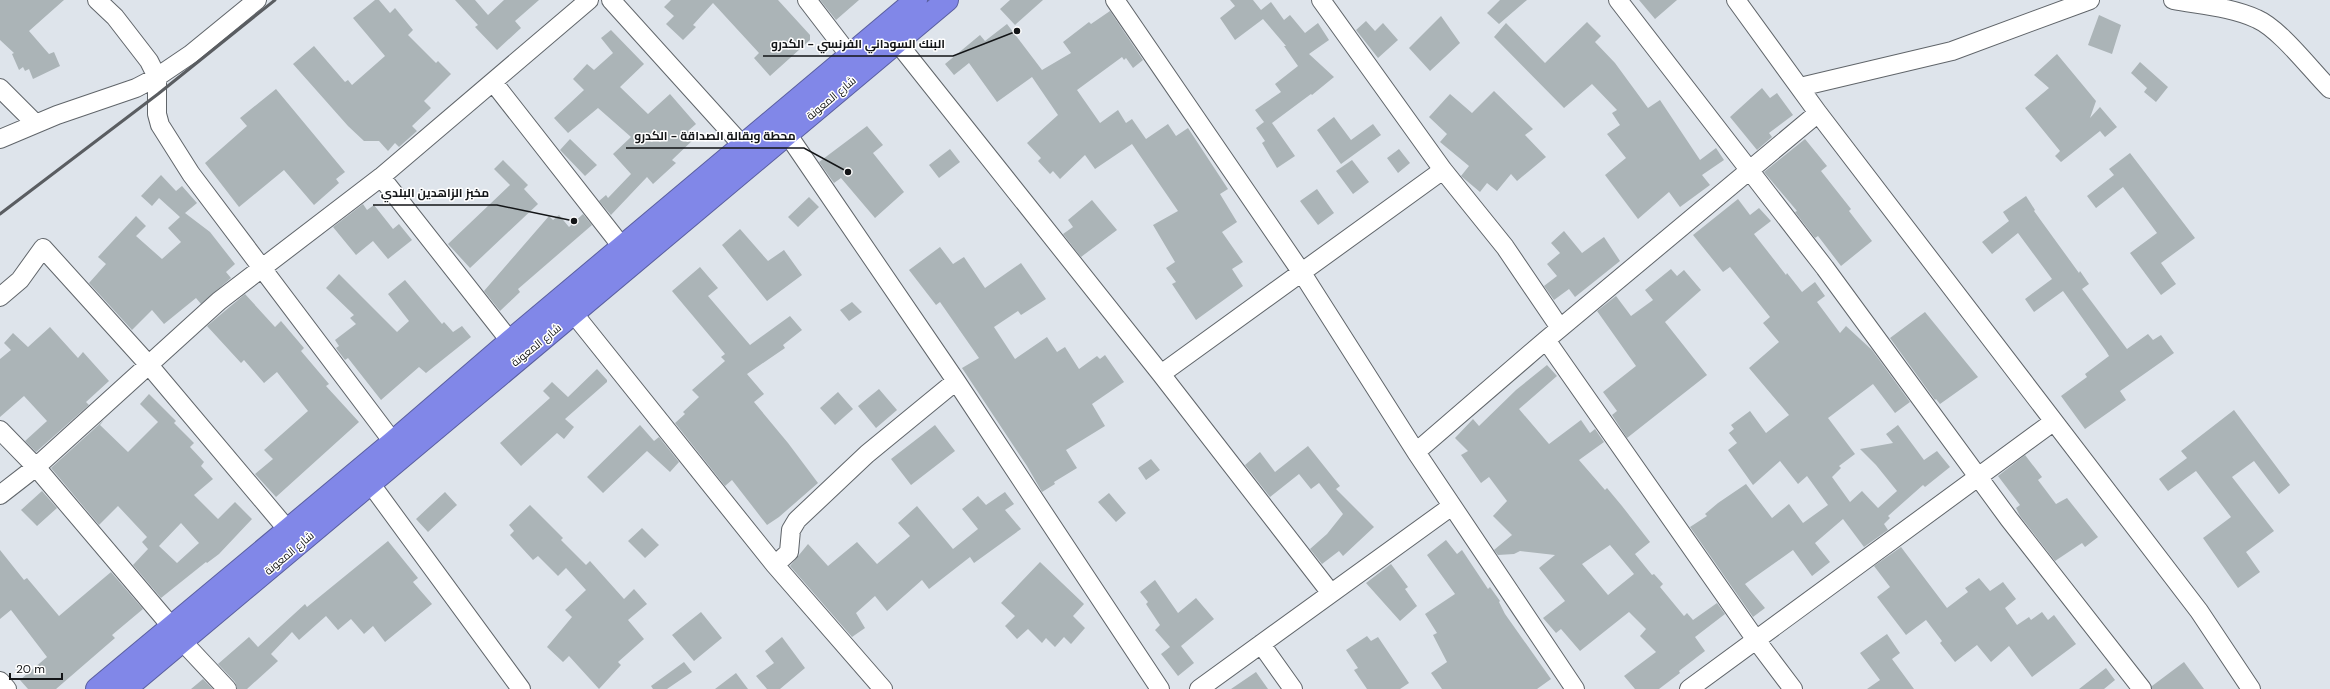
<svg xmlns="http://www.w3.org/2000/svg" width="2330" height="689" font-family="'DM Sans',Cairo,sans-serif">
	<rect width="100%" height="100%" fill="#dee4eb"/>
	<path fill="#abb4b7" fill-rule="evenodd" d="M0 0H64L29 31 49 54 54 52 60 66 33 79 29 69 25 71 23 67 19 70 12 54 14 53 0 40Z
		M375 0H379L390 13 395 8 413 30 408 35 436 63 438 61 451 74 424 101 431 108 412 126 417 131 399 147 395 143 388 151 379 141H364L348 126 293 64 314 46 345 82 348 80 352 85 385 56 353 18Z
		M455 0H475L488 15 504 0H539L515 21 521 28 497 50 475 27 478 25Z
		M671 0H778L810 35V40L770 76 754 58 759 53 713 3 693 25 696 27 683 40 666 24 674 16 664 7Z
		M820 0H859L836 20Z
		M1010 0H1043L1015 25 1000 9Z
		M1230 0H1253L1261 10 1271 2 1284 20 1290 15 1305 33 1318 23 1329 40 1309 54 1334 77 1312 95 1311 94 1272 123 1295 156 1277 168 1262 143 1265 141 1256 128 1264 122 1255 110 1281 92 1275 84 1298 66 1284 46H1286L1263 19 1235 40 1220 18 1235 6Z
		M1500 0H1527L1499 24 1487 13Z
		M1639 0H1677L1655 19Z
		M1110 11 1143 60 1133 68 1126 58 1124 60 1122 57 1077 90 1100 123 1118 110 1126 123 1132 119 1146 139 1168 124 1176 136 1188 128 1228 189 1220 194 1237 222 1222 232 1243 262 1232 269 1243 286 1196 320 1172 284 1176 282 1166 268 1175 262 1153 225 1178 211 1132 144 1095 169 1085 155 1060 179 1053 171 1050 174 1038 161 1041 158 1027 143 1058 115 1032 77 997 102 969 63 954 75 945 64 980 35 985 41 1007 24 1042 70 1071 53 1063 42 1089 22 1091 24Z
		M2099 15 2121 25 2112 54 2088 45Z
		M1441 16 1460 43 1430 71 1409 48Z
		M1366 21 1375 31 1383 23 1398 40 1378 58 1356 30Z
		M1587 22 1601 36 1595 42 1615 63 1648 108 1660 100 1700 160 1716 148 1724 160 1702 175 1710 185 1680 207 1669 192 1638 219 1605 175 1626 158 1607 134 1620 125 1612 113 1617 110 1592 84 1564 108 1494 37 1506 23 1545 63Z
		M611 30 644 64 620 87 648 114 670 94 696 124 688 131 695 138 672 160 676 163 653 184 647 177 611 215 599 201 606 195 608 198 631 174 613 154 631 137 598 108 568 133 554 118 584 90 573 79 587 64 594 70 613 53 601 38Z
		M2057 54 2096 101 2090 118 2100 107 2117 127 2105 137 2100 131 2061 162 2055 156 2060 151 2025 108 2049 88 2034 75Z
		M2140 62 2168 87 2156 102 2144 92 2147 88 2131 73Z
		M1762 88 1770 98 1777 93 1793 115 1769 133 1772 137 1757 150 1730 117Z
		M276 89 345 172 336 179 339 183 314 205 284 170 239 207 205 163 247 126 240 118Z
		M1494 91 1533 129 1525 135 1546 157 1517 181 1511 174 1497 191 1487 183 1480 192 1461 176 1469 166 1440 142 1447 134 1429 117 1450 94 1472 113Z
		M1334 117 1351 140 1373 124 1381 135 1341 164 1317 130Z
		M867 126 883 145 873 153 904 192 875 218 841 178 834 183 819 162Z
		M570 139 597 165 585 176 560 150Z
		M1805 139 1827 166 1821 171 1851 209 1849 211 1872 241 1841 266 1818 236 1815 238 1795 212 1797 211 1764 172Z
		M950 149 960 162 939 178 929 165Z
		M1399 149 1410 163 1398 173 1387 158Z
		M2130 153 2195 238 2161 263 2176 284 2161 295 2130 253 2157 233 2123 187 2096 208 2087 196 2114 175 2109 169Z
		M503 160 528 185 524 189 538 204 470 268 448 244 510 185 494 169Z
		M1352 160 1369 182 1353 194 1336 171Z
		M161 175 176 191 182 186 197 203 185 213 210 232 235 264 226 272 231 278 201 304 196 298 164 324 152 310 132 330 89 283 106 264 98 257 136 216 146 226 136 236 162 259 181 242 168 228 180 217 159 198 152 206 141 196Z
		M1317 189 1334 213 1318 225 1300 201Z
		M2026 196 2035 210 2034 211 2079 273 2080 271 2089 284 2082 289 2127 349 2148 334 2153 340 2161 335 2174 353 2120 391 2126 400 2085 429 2061 396 2087 377 2085 374 2109 356 2106 351 2063 291 2034 312 2025 299 2052 279 2018 233 1992 254 1982 242 2009 221 2003 212Z
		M809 197 819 207 798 227 788 217Z
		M1738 199 1750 215 1759 208 1771 221 1754 234 1786 275 1787 273 1802 292 1815 282 1825 296 1817 302 1840 333 1846 326 1872 350 1910 402 1895 413 1873 384 1828 418 1855 454 1839 466 1841 468 1832 477 1850 502 1862 491 1878 508 1897 491 1876 465 1860 449 1893 443 1886 434 1898 425 1924 460 1937 451 1950 467 1925 487 1923 485 1888 516 1890 518 1884 524 1888 530 1864 547 1843 519 1815 543 1830 562 1812 576 1793 550 1745 584 1765 608 1753 617 1690 527 1707 516 1705 514 1718 503 1746 484 1772 518 1789 504 1803 523 1828 505 1807 476 1798 484 1780 461 1753 485 1728 450 1737 443 1729 433 1734 429 1731 425 1750 411 1766 433 1789 415 1749 368 1779 342 1763 323 1770 317 1730 267 1723 272 1693 235Z
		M1092 200 1117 230 1081 257 1063 234 1073 227 1068 220Z
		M363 204 367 210 374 205 393 229 399 224 412 240 388 259 373 241 356 255 333 227Z
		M583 214 592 225 518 289 520 292 500 311 484 291 549 216 553 220 559 215 569 227Z
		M740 229 768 261 784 250 802 275 767 301 722 245Z
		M1564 231 1582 253 1604 237 1620 261 1575 297 1569 289 1554 300 1544 286 1557 276 1547 264 1560 253 1551 243Z
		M940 247 953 264 964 257 985 288 1021 263 1046 299 1021 315 1018 311 994 327 1015 359 1047 337 1057 352 1065 347 1079 369 1097 356 1100 359 1105 355 1124 382 1092 404 1105 426 1066 450 1077 468 1054 482 1055 484 1042 492 1027 466 962 368 979 358 940 302 936 305 909 270Z
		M700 267 718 288 708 296 750 345 790 316 802 330 783 345 785 348 747 374 764 394 754 402 788 443 818 483 779 517 767 525 732 480 725 486 675 423 685 414 683 412 699 397 692 390 725 361 721 357 725 354 672 291Z
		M1671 269 1677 276 1684 270 1701 290 1665 322 1707 375 1627 438 1612 415 1617 411 1603 392 1636 366 1597 311 1616 296 1631 316 1653 300 1645 290Z
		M339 274 397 332 409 321 388 294 405 280 442 324 444 322 453 332 462 326 471 337 426 373 419 367 381 400 348 358 345 360 336 348 339 346 335 340 356 324 350 318 354 315 326 288Z
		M245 294 275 327 281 321 304 348 301 351 329 384 326 386 359 422 276 497 255 474 273 459 264 450 308 411 277 372 264 383 244 360 241 363 207 326Z
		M852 302 862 312 849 321 840 310Z
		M1925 312 1978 377 1940 404 1936 399 1935 400 1890 338Z
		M50 327 78 358 83 352 109 381 86 402 89 405 36 452 25 441 47 421 24 396 0 417V359L11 350 4 343 13 333 28 347Z
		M1547 365 1557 376 1519 409 1549 444 1581 420 1590 433 1595 429 1604 442 1579 460 1605 490 1607 488 1622 506 1650 542 1635 554 1652 575 1654 574 1663 584 1660 587 1684 616 1687 613 1693 620 1717 603 1725 614 1695 637 1705 651 1679 671 1680 673 1659 689H1635L1624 676 1656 652 1640 636 1646 629 1629 612 1580 651 1561 629 1556 633 1543 618 1565 601 1539 568 1555 555 1520 551 1514 554 1498 555 1494 550 1512 535 1493 516 1507 501 1489 477 1481 483 1461 455 1468 451 1455 438 1473 419 1479 426 1516 390ZM1610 545 1634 574 1608 595 1582 564Z
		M597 369 607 380V382L565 419 574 427 564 439 557 433 521 466 500 443 550 398 543 391 552 382 568 397Z
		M879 389 897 410 876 428 858 406Z
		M838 392 853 409 835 425 820 408Z
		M149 394 176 421 174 423 194 443 190 447 204 462 201 466 213 479 194 495 218 519 235 502 252 519 219 554 207 563 206 562 161 598 133 565 148 549 142 542 147 537 118 506 99 525 51 468 104 420 100 425 128 452 158 422 140 404ZM181 523 199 543 177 563 159 546Z
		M2234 410 2290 485 2279 494 2254 461 2232 477 2274 531 2246 552 2260 572 2238 588 2203 538 2231 517 2196 471 2168 491 2159 479 2187 458 2181 451Z
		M640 425 654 441 659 437 679 462 670 472 647 451 603 493 587 477Z
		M935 425 955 451 911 485 891 459Z
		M1308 446 1340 486 1336 489 1374 527 1343 556 1339 551 1322 564 1310 549 1327 534 1343 514 1319 483 1311 489 1299 474 1270 497 1245 465 1260 452 1275 472Z
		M2025 455 2042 477 2038 480 2056 504 2067 498 2098 537 2085 547 2082 543 2055 561 2020 516 2016 508 2020 505 1998 476Z
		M1151 459 1160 470 1146 480 1138 468Z
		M42 491 57 508 37 526 21 510Z
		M445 492 457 505 428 532 416 519Z
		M1005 492 1014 504 1005 510 1021 529 974 563 970 557 929 589 922 580 887 611 875 596 856 613 865 628 852 637 790 566 808 544 828 566 857 542 877 564 910 536 898 523 917 506 953 549 978 529 962 509 978 496 986 505Z
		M1109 493 1126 513 1116 522 1098 502Z
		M530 505 563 538 561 540 586 565 590 561 624 599 634 589 647 604 628 620 644 639 618 662 621 665 599 689 569 656 563 662 547 647 572 617 565 610 586 590 566 568 558 576 538 556 533 560 510 535 514 531 509 525Z
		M642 528 659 545 645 558 628 541Z
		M1446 540 1457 554 1462 550 1488 589 1490 587 1500 601 1499 602 1505 614 1551 679 1537 689H1442L1431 673 1447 662 1433 635 1437 633 1425 614 1455 594 1427 555Z
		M388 541 418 578 413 582 432 604 385 642 373 626 364 634 351 619 338 630 326 616 299 640 292 632 271 654 278 661 247 689H237L235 682 218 664 249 637 258 647 305 604 307 607Z
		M1901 547 1947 608 1968 592 1965 588 1979 578 1990 591 2003 582 2016 599 2005 608 2017 625 2029 617 2031 620 2042 612 2048 620 2054 615 2076 644 2032 677 2009 646 1991 662 1977 645 1955 662 1940 643 1942 641 1926 620 1906 635 1877 597 1890 587 1874 566Z
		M0 550 24 580 27 578 59 616 111 572 143 609 112 635 115 638 56 689H28L20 680 47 657 11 610 0 619Z
		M1040 562 1084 604 1073 616 1085 628 1071 644 1064 637 1055 647 1046 638 1042 643 1028 629 1017 639 1005 626 1015 616 1001 603Z
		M1391 564 1408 587 1405 589 1417 606 1400 621 1366 583Z
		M1155 580 1178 613 1196 598 1214 619 1181 646 1194 663 1178 676 1161 654 1170 647 1155 630 1160 625 1146 604 1148 602 1140 592Z
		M701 612 722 638 694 661 672 635Z
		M1887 634 1900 653 1892 659 1914 689H1867L1880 680 1860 653Z
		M1367 636 1371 641 1378 637 1409 683 1400 689H1367L1354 670 1358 668 1346 650Z
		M782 637 805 668 780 689H767L756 676 774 663 765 651Z
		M684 662 692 672 667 689H653L651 686Z
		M2184 662 2204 689H2152V686Z
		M2106 668 2115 680 2104 689H2079Z
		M1256 672 1268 689H1231Z
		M736 673 748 689H715Z
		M203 679 213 689H191Z"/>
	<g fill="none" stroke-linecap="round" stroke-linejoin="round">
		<g stroke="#60656a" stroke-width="20">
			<path id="minor" d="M97 0 115 17 149 61 157 77V114L160 125 191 174 393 442
				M611 0 743 146
				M807 0 850 56
				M1115 0 1302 273 1416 452 1575 689
				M1321 0 1443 170 1505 247 1560 328
				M1618 0 1825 268 2009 519 2142 689
				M1736 0 1818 113 2199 611 2251 689
				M2173 0C2200 5 2231 7 2257 19 2280 29 2311 70 2330 89
				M897 42 1161 374 1330 592
				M493 82 623 248
				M1800 87 1952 51 2090 0
				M0 88 35 123
				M788 135 956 381 1160 689
				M0 139 57 115 136 88 157 77 191 54 257 0
				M381 177 510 341
				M0 297 20 280 43 248 148 364 287 529
				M574 314 775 565 883 689
				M1546 340 1756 640 1793 689
				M1161 374 1443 170
				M0 430 36 467 171 626
				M1416 452 1546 340 1818 113
				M362 472 521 689
				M0 495 36 467 219 301 381 177 589 0
				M775 565 789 552 791 530 797 520 867 454 956 381
				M183 642 227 689
				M1261 644 1293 689
				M0 681 7 689
				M1199 689 1452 506
				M1689 689 2053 422"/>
		</g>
		<g stroke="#5a5f9f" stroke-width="24">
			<path id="highway" d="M97 689 393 442 510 341 916 0
				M125 689 947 0"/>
		</g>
		<use href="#minor" stroke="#fff" stroke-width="18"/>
		<use href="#highway" stroke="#8187e8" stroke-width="22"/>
		<path stroke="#5a5d61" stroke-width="3" d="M0 214 158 94 275 0"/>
	</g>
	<g text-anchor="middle" stroke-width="3" stroke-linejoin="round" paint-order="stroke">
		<g font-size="11" fill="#131517" stroke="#fff">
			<text transform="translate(831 98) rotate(-40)" y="4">شارع المعونة</text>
			<text transform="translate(536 345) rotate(-39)" y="4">شارع المعونة</text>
			<text transform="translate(289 553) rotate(-40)" y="4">شارع المعونة</text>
		</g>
	</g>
	<path fill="none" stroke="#131517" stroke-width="1.5" d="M1017 31L953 56H763M848 172L804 148H626M574 221L497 205H373"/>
	<g fill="#131517" stroke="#fff" stroke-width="1.5">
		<circle cx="1017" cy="31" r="4"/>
		<circle cx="848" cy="172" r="4"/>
		<circle cx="574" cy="221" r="4"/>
	</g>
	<g font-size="12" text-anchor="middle" font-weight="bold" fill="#131517" stroke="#fff" stroke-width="3" stroke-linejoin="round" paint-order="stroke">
		<text x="858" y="48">البنك السوداني الفرنسي - الكدرو</text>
		<text x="715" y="140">محطة وبقالة الصداقة - الكدرو</text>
		<text x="435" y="197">مخبز الزاهدين البلدي</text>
	</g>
	<path d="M10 673v6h52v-6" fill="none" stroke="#131517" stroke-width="2"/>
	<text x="16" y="673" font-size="12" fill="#131517" stroke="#ffffff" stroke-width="3" paint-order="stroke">20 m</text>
</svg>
